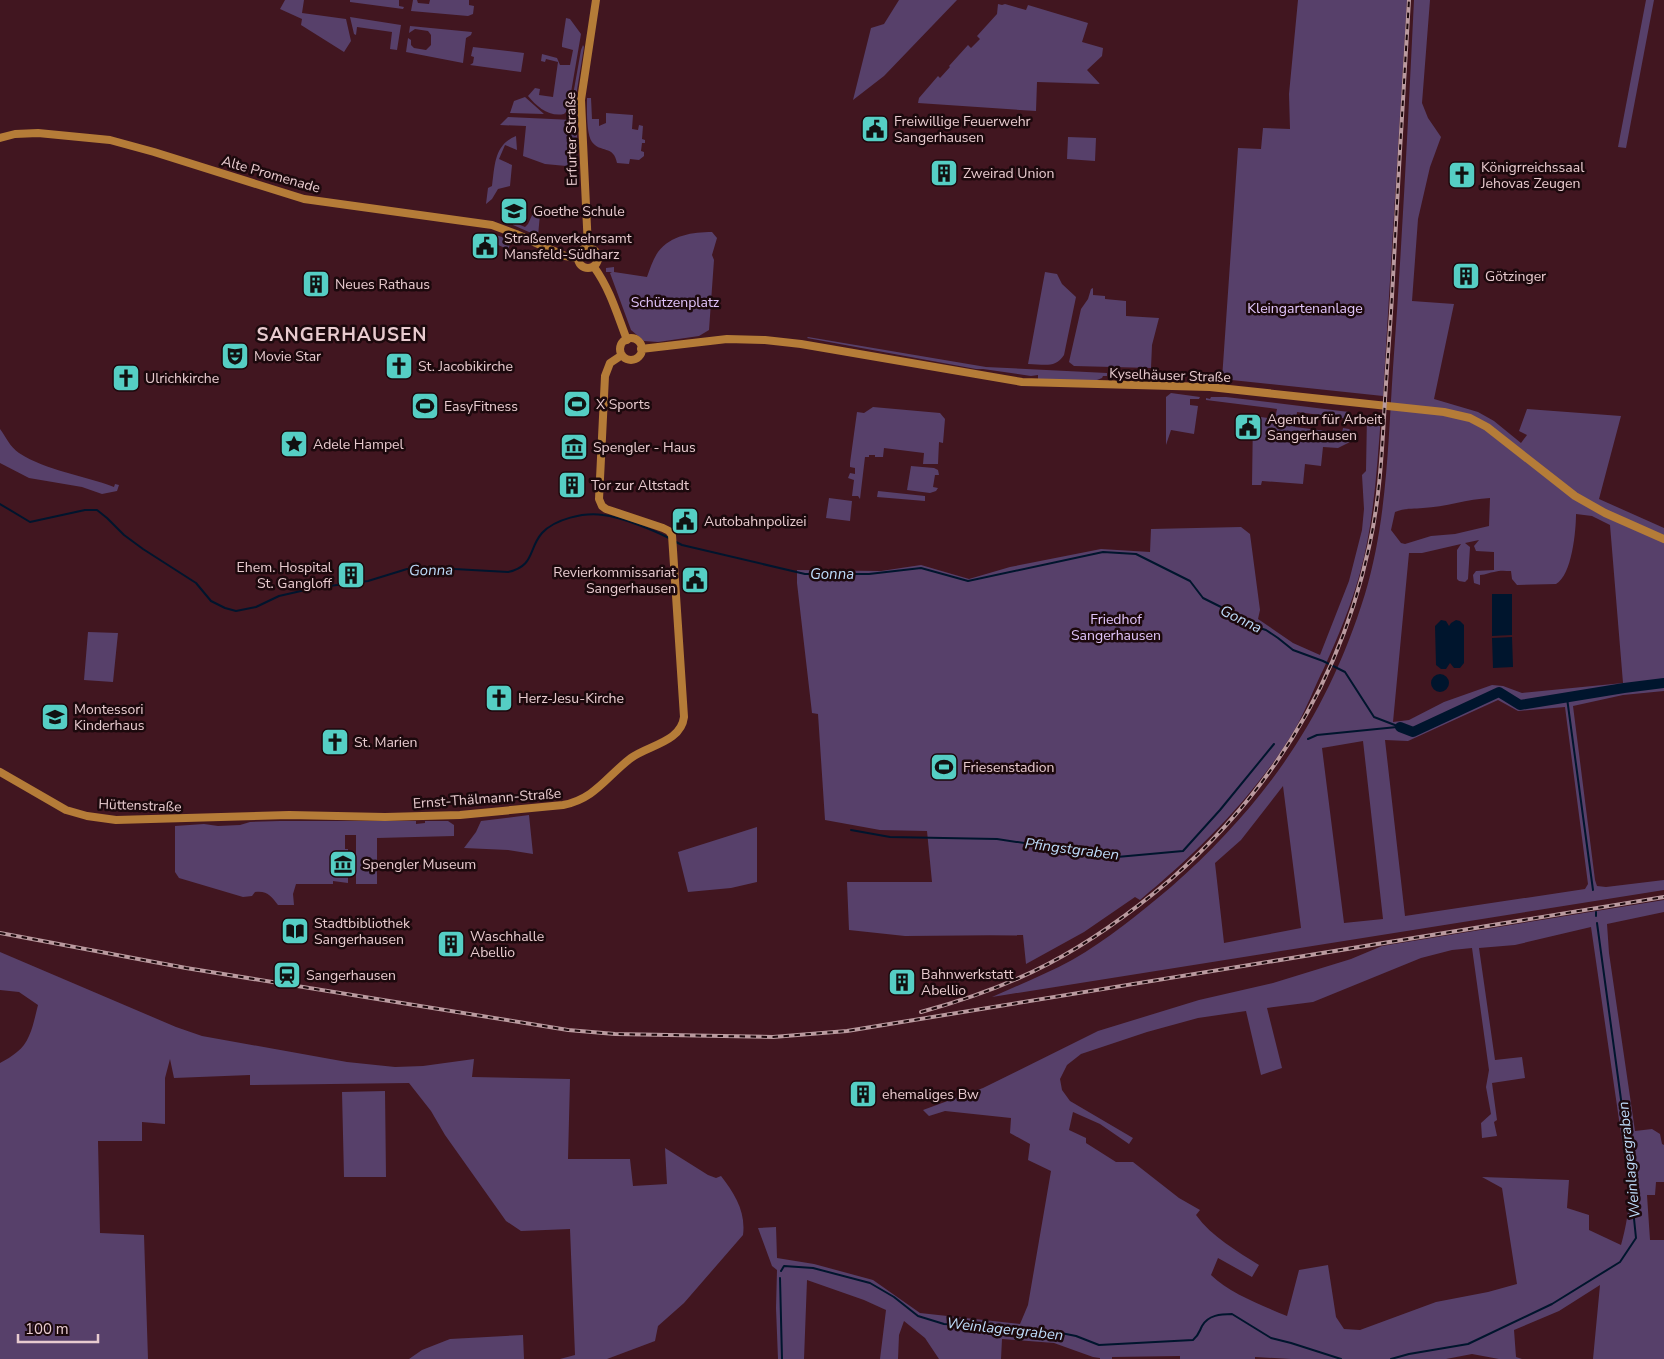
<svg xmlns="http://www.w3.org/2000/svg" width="1664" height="1359" font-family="'Nunito Sans',sans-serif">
	<rect width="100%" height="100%" fill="#411620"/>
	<path fill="#57406a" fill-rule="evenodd" d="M285 0H304L302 13 346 19 351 41 344 52 301 25 302 19 280 9Z
		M350 0H399V6L404 7 403 9 350 2Z
		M413 0H417L418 3 429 4 430 0H469V5L474 6 473 14 468 16 411 11Z
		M899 0H957L884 76 853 100 871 28 884 24Z
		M1298 0H1407L1383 396 1222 379 1238 148 1261 149 1263 128 1290 129 1289 94Z
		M1414 0H1430L1422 103 1428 118 1441 137 1430 167 1418 219 1412 301 1454 304 1434 399 1478 412 1494 421 1521 443 1527 435 1519 431 1527 409 1621 416 1599 499 1664 528V691L1623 695 1573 706 1595 880 1597 886 1606 887 1664 880V890L992 997C1019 985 1046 974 1072 960 1107 940 1140 913 1171 887 1266 803 1327 716 1365 594 1387 521 1388 443 1393 368 1402 245 1408 123 1414 0ZM1490 498 1489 526 1455 534 1431 536 1405 544 1401 543 1391 530 1395 512C1405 508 1412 509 1423 508 1445 507 1468 499 1490 498ZM1576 514 1592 516 1610 525 1623 683 1522 693 1503 686 1492 685 1444 702 1409 720 1393 722 1409 553H1422L1461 544 1457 550V579L1459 581 1465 582 1468 579 1470 547 1465 543 1479 540 1474 546 1476 551 1494 552V570L1476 571 1473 575 1474 583 1480 585V575C1486 575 1490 572 1494 572 1500 570 1506 571 1511 571L1512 579 1517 585 1556 584C1572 575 1576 531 1576 514ZM1498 700 1518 711 1565 707 1588 884 1585 889 1405 916 1385 740 1408 741ZM1363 741 1383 919 1344 923 1322 748ZM1283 786 1301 928 1224 943 1215 863 1241 840Z
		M1646 0H1654L1626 148 1618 147Z
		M998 4 1002 5 1005 4 1026 10 1028 5 1088 23 1082 42 1103 48 1102 56 1087 70 1100 84 1037 82 1036 111 918 103 919 98 938 76 940 78 950 67 949 66 968 45 971 48 980 39 977 36 997 14Z
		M350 17 401 25 397 50 390 49 392 32 357 27 356 35 354 34Z
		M566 18 570 19 581 34 568 110 564 114C549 117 537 107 528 96L535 88 540 89 539 95 553 97 558 62 546 59 545 62 541 61 542 54 557 58 560 65H570L573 50 562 47V44Z
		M410 26 472 32 471 35 466 38 463 63 406 52 408 38 411 40V45L414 48 426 50 431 45V35L428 31 415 29 409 33Z
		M583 45 584 47 577 90 576 117 570 118 567 115 570 112 581 50Z
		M473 47 524 53 521 72 470 65 473 63 474 57 471 56Z
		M525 97 544 114 510 113 514 101Z
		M587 98H591L592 119H599V126L606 123V113L633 115 632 129 638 130 639 125 643 126 642 139 645 140V143H642L641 151 644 152V156L639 160 630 159 629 164 617 163C614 145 600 153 592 142 586 134 587 108 587 98Z
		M508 117 573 120 577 129V167L545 164 523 156 526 126 500 125Z
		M516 136 517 150 505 145 499 159 512 165 510 186 498 189 492 199 486 204 488 188 492 186C495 165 494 145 516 136Z
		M1068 137 1096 138 1095 161 1067 159Z
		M534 211 540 212V214L538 236 513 225V222L525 227 528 224Z
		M486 232 512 240 507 252 504 251 505 248 482 238Z
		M712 232 717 238 712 255 714 260 709 330 699 336 658 342 644 341 631 330 610 273 612 272H606V268L614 267V272L647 277C650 269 653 259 658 252 671 235 693 232 712 232Z
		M1045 272 1057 274 1062 284 1076 297 1064 355C1055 369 1043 364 1028 364Z
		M1093 288V295L1105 296V299L1126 301V316L1159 318 1152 345 1151 368 1074 366 1069 362 1081 309 1088 299 1091 289Z
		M808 337 986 367 1107 373V376H1103L1102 378 1097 380 1038 381V375L1031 376 983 369H976L807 338Z
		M1171 393 1200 397 1199 399H1190V405L1198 406 1194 434 1171 430 1166 445V397Z
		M1211 397H1226L1349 412V420L1343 422V418L1297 412 1295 427 1342 433 1343 428 1349 429 1351 431 1352 441 1338 448 1323 447 1321 466 1305 464 1303 484 1262 481 1261 485H1252L1253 416 1275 419 1277 409 1206 400V398L1210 399Z
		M873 407 940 413 945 419 943 443 939 442 938 464H923L924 453 884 448 883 457H875V455H869V457H865L860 499 858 496H852L854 480 848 478 850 473 855 474V468L850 467V463L857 412 864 413Z
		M1367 415 1381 416C1377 468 1374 522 1360 573 1351 606 1338 637 1324 668 1314 688 1306 710 1295 729 1256 795 1199 851 1140 900L1135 897 1084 932 1026 964 1023 935 905 936 849 930 847 882H932L927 831 880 830 825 820 818 714 812 713 797 583V570L881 571 921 565 969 579 1010 567 1101 549 1150 552 1151 529 1241 527 1250 534 1260 610 1258 619 1293 643 1320 655 1349 581 1362 530 1364 509 1362 475 1366 471Z
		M0 429C6 437 10 447 19 453 47 471 83 475 114 487L115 484 119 485 117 491 102 494 82 487 29 478 0 463Z
		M911 466 934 468 938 470 939 475H935L933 487 938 488 936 491 930 493 907 490Z
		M878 491 925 496V501L877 497Z
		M829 498 852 501 850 521 826 518Z
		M88 632 118 633 113 682 84 680Z
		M529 815 533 854 508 850 464 848 476 832 481 821Z
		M280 821H416V824L425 823V821H448L454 825V836L377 838V884H356V835H345V849H348V883L333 881V884H296L293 894 294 905H278C272 897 267 890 255 892L252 896 243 897 179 878 175 872V826L204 824 218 826 240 825 250 822Z
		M757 827V882L731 888 688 892 678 852Z
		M1664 900V912L1607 924 1609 953 1635 1131 1652 1129 1660 1134 1662 1144 1664 1145V1182H1656L1655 1195H1647L1650 1240H1664V1359H1593L1600 1285 1559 1311 1514 1330 1516 1357 1522 1359H1499L1472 1354 1446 1359H1291L1255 1357V1359H1180V1356L1112 1357V1359H1100V1358L1093 1357 1054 1343 1002 1339 1001 1359H939L925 1338 904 1321 899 1335 898 1359H880L886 1310 864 1300 807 1280 804 1359H778L776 1308 777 1270 772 1266 758 1228 776 1227 777 1258 814 1264 873 1280 920 1313 1020 1324 1028 1305 1051 1171 1028 1160 1030 1144 1010 1133 1011 1118 945 1111 929 1116 923 1110 983 1088 1098 1031 1199 1000 1273 983 1351 959 1382 946ZM1591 927 1624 1154C1634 1182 1629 1216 1621 1245L1589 1230V1215L1567 1208 1569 1180 1482 1177 1502 1188 1517 1284 1488 1292 1436 1302 1360 1330 1344 1329 1336 1317 1328 1265 1299 1270 1287 1316C1263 1306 1229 1293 1211 1275L1218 1258 1252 1277 1259 1265C1237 1251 1212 1237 1196 1215L1200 1210 1179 1198 1133 1162H1116L1086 1143V1138L1069 1130 1073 1112 1100 1124 1129 1144 1133 1138 1070 1101 1062 1090 1060 1079 1067 1065 1081 1054 1147 1032 1198 1018 1246 1011 1261 1075 1282 1068 1267 1008 1313 1002 1421 958 1452 950 1472 948 1489 1070 1486 1087 1491 1114 1481 1123 1482 1138 1497 1136 1494 1122 1497 1120 1492 1083 1525 1078 1522 1057 1495 1060 1479 948 1515 945Z
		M0 952 176 1027 202 1036 347 1062 395 1067 423 1066 474 1059 472 1077 570 1079 568 1159H630L633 1186 667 1184 665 1148 708 1175 716 1178 721 1176C735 1194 746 1212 743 1235L684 1303 658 1326 655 1341 607 1359H560L575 1355 570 1229 521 1231 506 1221 445 1135 431 1111 409 1083 250 1085V1075L174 1078 170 1059 165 1078V1124L142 1122V1141H98L100 1233 144 1235 148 1359H0V1063C6 1060 12 1056 17 1052 31 1042 34 1020 38 1005L19 992 0 990Z
		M385 1091 386 1177H344L342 1092Z
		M523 1335 524 1359H409L422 1350 450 1339Z"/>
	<path fill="#00152d" d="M1492 594H1512V635L1492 636Z
		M1441 620 1446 621 1449 626 1451 623 1456 620 1460 621 1464 625V663L1460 668H1454L1450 663 1446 669H1441L1436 665 1435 626Z
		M1512 637 1513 667 1493 668 1492 638Z
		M1431 683a9 9 0 1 1 18 0a9 9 0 1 1-18 0Z"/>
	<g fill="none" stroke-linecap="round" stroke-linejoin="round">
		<path stroke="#00152d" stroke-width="2" d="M0 504 30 522 85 510H97L107 518 124 535 143 549 196 583 211 601 225 608 236 611 256 607 279 596 314 588 368 581 407 569H454L508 572C535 566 528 549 542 533 555 519 584 512 603 515 621 517 653 530 669 538
			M676 542 682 545 805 574H869L921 568 968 581 1103 552 1136 554 1190 581 1203 598 1221 607 1247 624 1266 630 1278 638 1293 650 1323 661 1345 672 1374 717 1400 727
			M1567 698 1593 890
			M1308 739 1317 735 1397 727
			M851 830 890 837 997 839 1117 857 1183 851 1220 810 1274 744
			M1596 912V916
			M781 1271 784 1266 813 1268 870 1283 894 1297 918 1316 944 1324 1056 1332 1076 1336 1099 1345 1193 1340C1199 1335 1199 1332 1202 1326 1208 1315 1221 1314 1232 1314L1271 1338 1291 1343 1341 1359
			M780 1278 782 1359
			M1391 1359 1409 1354 1468 1344 1552 1304 1620 1262 1636 1238 1633 1209V1175L1628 1151 1597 923"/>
		<path stroke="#00152d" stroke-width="10" d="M1400 727 1413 732 1499 692 1520 705 1624 688 1664 683"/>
		<path stroke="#b57c38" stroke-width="8" d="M0 138 15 134 38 133 110 140 154 152 304 199 492 225 516 234 565 256 577 258
			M578 258a10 10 0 1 1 20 0a10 10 0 1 1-20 0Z
			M588 248 581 100 596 0
			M594 267C610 289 617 314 627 340
			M620 349a11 11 0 1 1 22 0a11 11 0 1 1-22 0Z
			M641 349 727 339 765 340 801 344 1022 382 1210 387 1444 412 1470 418 1487 427 1575 496 1605 513 1664 539
			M0 772 66 810 87 816 116 820 289 815 385 817 460 815 563 805C595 799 607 776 631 758 649 745 681 742 684 717L672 535 669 531 663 528 606 509 602 506 599 499 605 376 610 363 622 355"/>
		<g stroke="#ba9a9f" stroke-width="4">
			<path id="rail" d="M0 933 186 968 568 1030 615 1034 773 1037 847 1031 1664 897
				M921 1012C965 1000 1008 985 1048 964 1092 941 1132 912 1170 880 1272 791 1340 681 1369 547 1380 499 1382 450 1385 400 1387 365 1390 331 1392 296 1397 197 1403 99 1409 0"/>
		</g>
		<use href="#rail" stroke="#1c090d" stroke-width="2" stroke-dasharray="5.5" stroke-linecap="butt"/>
	</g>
	<defs>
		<g id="civic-square" transform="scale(1.4375)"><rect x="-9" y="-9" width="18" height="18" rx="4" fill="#55cec4" stroke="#1c090d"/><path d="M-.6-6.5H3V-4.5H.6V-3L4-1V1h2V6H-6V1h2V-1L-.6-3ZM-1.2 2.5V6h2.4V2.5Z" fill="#111"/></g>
		<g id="building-square" transform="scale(1.4375)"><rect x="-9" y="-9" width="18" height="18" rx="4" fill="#55cec4" stroke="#1c090d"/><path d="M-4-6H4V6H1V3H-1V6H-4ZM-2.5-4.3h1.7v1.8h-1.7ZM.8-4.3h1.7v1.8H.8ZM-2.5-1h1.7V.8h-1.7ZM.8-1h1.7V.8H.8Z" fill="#111"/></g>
		<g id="church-square" transform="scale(1.4375)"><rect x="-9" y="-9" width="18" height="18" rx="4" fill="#55cec4" stroke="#1c090d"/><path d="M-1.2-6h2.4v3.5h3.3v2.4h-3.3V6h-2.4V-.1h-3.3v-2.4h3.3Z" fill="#111"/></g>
		<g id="school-square" transform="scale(1.4375)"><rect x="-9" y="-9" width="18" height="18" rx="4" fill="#55cec4" stroke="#1c090d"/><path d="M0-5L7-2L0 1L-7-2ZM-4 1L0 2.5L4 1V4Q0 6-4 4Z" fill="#111"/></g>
		<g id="theatre-square" transform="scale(1.4375)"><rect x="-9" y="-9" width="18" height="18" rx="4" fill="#55cec4" stroke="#1c090d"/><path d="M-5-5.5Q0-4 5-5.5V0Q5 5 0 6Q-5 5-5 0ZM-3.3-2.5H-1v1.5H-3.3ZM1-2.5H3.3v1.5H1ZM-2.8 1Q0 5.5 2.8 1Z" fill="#111"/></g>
		<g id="stadium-square" transform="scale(1.4375)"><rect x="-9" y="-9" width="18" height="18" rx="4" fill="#55cec4" stroke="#1c090d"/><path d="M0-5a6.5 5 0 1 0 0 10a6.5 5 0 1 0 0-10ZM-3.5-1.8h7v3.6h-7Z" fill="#111"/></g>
		<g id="sight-square" transform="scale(1.4375)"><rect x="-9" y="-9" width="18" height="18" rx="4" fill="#55cec4" stroke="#1c090d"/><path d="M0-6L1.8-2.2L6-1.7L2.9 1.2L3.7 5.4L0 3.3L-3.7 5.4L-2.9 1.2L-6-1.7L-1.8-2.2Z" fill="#111"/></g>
		<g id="museum-square" transform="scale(1.4375)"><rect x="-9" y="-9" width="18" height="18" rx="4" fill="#55cec4" stroke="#1c090d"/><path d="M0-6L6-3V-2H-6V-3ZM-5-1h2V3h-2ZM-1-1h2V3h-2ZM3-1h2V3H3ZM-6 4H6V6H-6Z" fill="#111"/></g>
		<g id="library-square" transform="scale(1.4375)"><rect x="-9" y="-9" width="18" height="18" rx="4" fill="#55cec4" stroke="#1c090d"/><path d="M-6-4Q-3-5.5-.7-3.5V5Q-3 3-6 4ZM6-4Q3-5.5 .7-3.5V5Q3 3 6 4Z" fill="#111"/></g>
		<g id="station-square" transform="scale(1.4375)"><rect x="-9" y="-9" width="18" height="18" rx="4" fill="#55cec4" stroke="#1c090d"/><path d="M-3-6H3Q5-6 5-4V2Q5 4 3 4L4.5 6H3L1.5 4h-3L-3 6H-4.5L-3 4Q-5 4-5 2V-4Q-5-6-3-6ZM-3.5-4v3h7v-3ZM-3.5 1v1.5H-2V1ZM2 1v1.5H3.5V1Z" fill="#111"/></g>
	</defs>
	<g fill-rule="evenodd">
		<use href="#civic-square" x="875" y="129"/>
		<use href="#building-square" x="944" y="173"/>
		<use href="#church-square" x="1462" y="175"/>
		<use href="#school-square" x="514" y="211"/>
		<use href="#civic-square" x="485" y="246"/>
		<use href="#building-square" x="1466" y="276"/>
		<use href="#building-square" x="316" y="284"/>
		<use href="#theatre-square" x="235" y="356"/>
		<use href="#church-square" x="399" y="366"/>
		<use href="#church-square" x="126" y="378"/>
		<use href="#stadium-square" x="577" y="404"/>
		<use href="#stadium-square" x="425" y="406"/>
		<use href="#civic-square" x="1248" y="427"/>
		<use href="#sight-square" x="294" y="444"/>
		<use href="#museum-square" x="574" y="447"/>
		<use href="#building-square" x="572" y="485"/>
		<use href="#civic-square" x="685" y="521"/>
		<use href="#building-square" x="351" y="575"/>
		<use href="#civic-square" x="695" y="580"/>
		<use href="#church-square" x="499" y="698"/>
		<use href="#school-square" x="55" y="717"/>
		<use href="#church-square" x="335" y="742"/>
		<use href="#stadium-square" x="944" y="767"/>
		<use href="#museum-square" x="343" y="864"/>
		<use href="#library-square" x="295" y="931"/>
		<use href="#building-square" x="451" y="944"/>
		<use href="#station-square" x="287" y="975"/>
		<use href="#building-square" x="902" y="982"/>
		<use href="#building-square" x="863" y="1094"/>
	</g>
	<g text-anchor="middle" stroke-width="5" stroke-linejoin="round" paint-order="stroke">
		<g font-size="14" fill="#e8cbcf" stroke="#1c090d" text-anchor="start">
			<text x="894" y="126">Freiwillige Feuerwehr<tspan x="894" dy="16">Sangerhausen</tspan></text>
			<text x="1481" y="172">Königrreichssaal<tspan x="1481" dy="16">Jehovas Zeugen</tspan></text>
			<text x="963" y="178">Zweirad Union</text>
			<text x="533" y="216">Goethe Schule</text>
			<text x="504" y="243">Straßenverkehrsamt<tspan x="504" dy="16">Mansfeld-Südharz</tspan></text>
			<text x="1485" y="281">Götzinger</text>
			<text x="335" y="289">Neues Rathaus</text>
			<text x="254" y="361">Movie Star</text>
			<text x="418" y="371">St. Jacobikirche</text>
			<text x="145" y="383">Ulrichkirche</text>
			<text x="596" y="409">X Sports</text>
			<text x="444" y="411">EasyFitness</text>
			<text x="1267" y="424">Agentur für Arbeit<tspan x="1267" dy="16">Sangerhausen</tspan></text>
			<text x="313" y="449">Adele Hampel</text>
			<text x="593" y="452">Spengler - Haus</text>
			<text x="591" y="490">Tor zur Altstadt</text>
			<text x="704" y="526">Autobahnpolizei</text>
			<text x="332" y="572" text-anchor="end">Ehem. Hospital<tspan x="332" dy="16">St. Gangloff</tspan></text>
			<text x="676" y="577" text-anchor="end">Revierkommissariat<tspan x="676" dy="16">Sangerhausen</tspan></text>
			<text x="518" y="703">Herz-Jesu-Kirche</text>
			<text x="74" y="714">Montessori<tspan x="74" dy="16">Kinderhaus</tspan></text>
			<text x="354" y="747">St. Marien</text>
			<text x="963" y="772">Friesenstadion</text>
			<text x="362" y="869">Spengler Museum</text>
			<text x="314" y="928">Stadtbibliothek<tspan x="314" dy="16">Sangerhausen</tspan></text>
			<text x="470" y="941">Waschhalle<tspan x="470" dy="16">Abellio</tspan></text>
			<text x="921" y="979">Bahnwerkstatt<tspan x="921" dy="16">Abellio</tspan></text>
			<text x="306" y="980">Sangerhausen</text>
			<text x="882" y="1099">ehemaliges Bw</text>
		</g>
		<g font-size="14" fill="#e8cbcf" stroke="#1c090d">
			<text transform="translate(571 139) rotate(-91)" y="5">Erfurter Straße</text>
			<text transform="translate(271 174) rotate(16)" y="5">Alte Promenade</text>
			<text transform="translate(1170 375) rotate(2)" y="5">Kyselhäuser Straße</text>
			<text transform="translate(487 798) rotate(-4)" y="5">Ernst-Thälmann-Straße</text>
			<text transform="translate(140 805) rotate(2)" y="5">Hüttenstraße</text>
		</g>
		<g font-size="14" fill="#e0c4fa" stroke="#1c090d">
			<text x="675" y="307">Schützenplatz</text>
			<text x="1305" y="313">Kleingartenanlage</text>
			<text x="1116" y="624">Friedhof<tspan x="1116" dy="16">Sangerhausen</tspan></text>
		</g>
		<g font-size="15" font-style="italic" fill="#bddbf9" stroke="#1c090d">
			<text transform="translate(431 570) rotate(-1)" y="5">Gonna</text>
			<text x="832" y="579">Gonna</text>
			<text transform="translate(1241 619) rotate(26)" y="5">Gonna</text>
			<text transform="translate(1072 849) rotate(7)" y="5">Pfingstgraben</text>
			<text transform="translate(1629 1160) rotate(-96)" y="5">Weinlagergraben</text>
			<text transform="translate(1005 1329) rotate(6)" y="5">Weinlagergraben</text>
		</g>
		<g font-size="19" font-weight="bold" letter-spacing="1" fill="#e8cbcf" stroke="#1c090d">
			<text x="342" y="341">SANGERHAUSEN</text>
		</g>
	</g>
	<path d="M18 1334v8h80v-8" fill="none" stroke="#e8cbcf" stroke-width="2.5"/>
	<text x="25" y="1334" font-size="15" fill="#e8cbcf" stroke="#1c090d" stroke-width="4" paint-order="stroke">100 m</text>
</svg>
